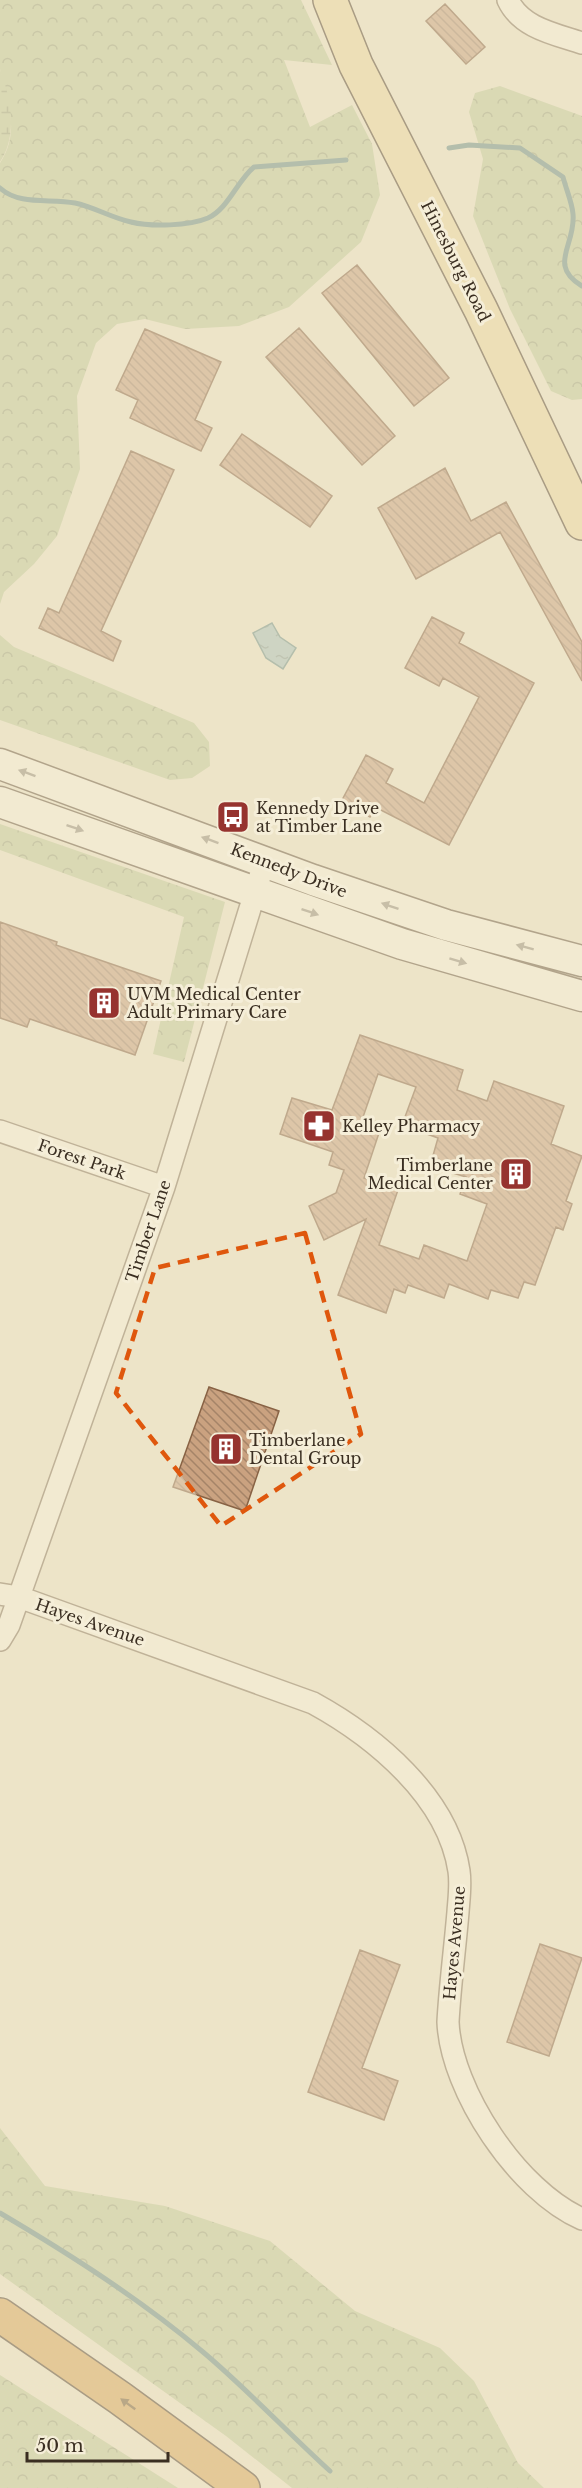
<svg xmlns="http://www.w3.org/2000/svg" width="582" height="2488" font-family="'Libre Baskerville',serif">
	<defs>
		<pattern id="forest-crowns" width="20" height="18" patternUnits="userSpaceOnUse" patternTransform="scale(1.5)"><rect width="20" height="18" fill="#c4cc9c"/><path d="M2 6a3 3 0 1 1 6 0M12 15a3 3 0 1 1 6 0" fill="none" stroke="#a0a67f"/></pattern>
		<pattern id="wetland-marsh" width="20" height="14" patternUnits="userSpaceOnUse" patternTransform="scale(1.5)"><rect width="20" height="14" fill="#c4cc9c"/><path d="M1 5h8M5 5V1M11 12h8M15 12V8" fill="none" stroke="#a0a67f"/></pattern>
		<pattern id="water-ripples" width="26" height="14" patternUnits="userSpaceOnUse" patternTransform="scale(1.5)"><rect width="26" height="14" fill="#a9c2bc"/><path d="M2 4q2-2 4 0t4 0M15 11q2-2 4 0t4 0" fill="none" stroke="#8b9e98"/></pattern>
		<pattern id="building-back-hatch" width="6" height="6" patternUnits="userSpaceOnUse" patternTransform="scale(1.5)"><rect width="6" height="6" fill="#caa280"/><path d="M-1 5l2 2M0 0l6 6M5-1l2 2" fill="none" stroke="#a58468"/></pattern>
	</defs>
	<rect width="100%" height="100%" fill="#ede4c8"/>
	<path fill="url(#forest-crowns)" d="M0 0H301L332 65 284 60 310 127 352 105 372 144 380 195 361 242 289 307 239 326 185 329 145 319 117 324 96 343 77 396 80 469 57 536 34 564 4 592 0 604V163C21 130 7 103 0 69 0 48 0 22 0 0Z
		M500 86 582 116V399L572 400 551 391 510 309 473 216 483 159 469 112 475 93Z
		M0 635 14 647 194 723 209 742 210 766 192 778 170 780 0 720Z
		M0 824 225 902 184 1062 153 1054 184 917 0 850Z
		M0 2128 45 2186 165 2206 270 2241 355 2311 440 2348 474 2381 518 2463 544 2488H292L226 2436 0 2274Z
		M0 2375 178 2488H0Z"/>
	<path fill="url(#wetland-marsh)" d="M0 69C11 99 18 135 0 162Z"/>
	<path fill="url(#water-ripples)" stroke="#70908a" stroke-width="1.5" d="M272 623 280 637 296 648 283 669 266 658 253 633Z"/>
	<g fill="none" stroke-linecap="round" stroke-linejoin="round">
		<path stroke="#70908a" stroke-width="5" d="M449 148 469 145 520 148 563 177C566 189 572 202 573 214 576 245 547 265 582 286
			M0 188C20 206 50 198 75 203 94 207 112 218 131 222 151 227 189 226 208 218 228 209 237 181 254 167L346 160
			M0 2213C71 2255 140 2299 203 2352 247 2389 287 2432 330 2471"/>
	</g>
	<path fill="url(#building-back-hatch)" stroke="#886244" stroke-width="1.5" fill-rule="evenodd" d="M445 4 485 47 466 64 426 21Z
		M357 265 449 378 414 406 322 293Z
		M299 328 395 436 362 465 266 357Z
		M145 329 221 362 195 420 212 428 201 451 130 418 138 400 116 390Z
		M242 434 332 496 310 527 220 465Z
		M131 451 174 470 101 631 121 641 113 661 39 628 48 608 59 613Z
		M445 468 471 521 506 502 582 642V681L500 532 416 579 378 508Z
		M432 617 464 633 459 643 534 683 449 845 375 807 370 817 341 802 366 755 393 769 386 783 424 803 479 697 443 678 439 686 405 668Z
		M0 922 57 942 56 945 161 981 135 1055 30 1019 27 1027 0 1018Z
		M360 1035 463 1070 457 1090 487 1101 494 1081 564 1106 551 1144 582 1156 566 1201 572 1204 563 1230 556 1227 535 1285 524 1282 518 1298 491 1290 488 1299 449 1284 444 1298 408 1285 405 1293 394 1289 386 1313 338 1295 366 1219 324 1240 309 1206 336 1193 344 1170 329 1165 333 1152 280 1134 292 1098 332 1110ZM378 1074 416 1087 402 1125 438 1138 430 1166 466 1177 460 1194 487 1204 467 1261 424 1245 419 1259 379 1245 398 1190 364 1178 382 1124 363 1117Z
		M209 1387 279 1411 245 1511 173 1487Z
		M540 1944 582 1958 549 2056 507 2042Z
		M360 1950 400 1965 362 2068 398 2081 384 2120 308 2092Z"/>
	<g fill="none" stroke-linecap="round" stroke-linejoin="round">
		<g stroke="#89775e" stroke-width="24">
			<path id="minor" d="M508 0C521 28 555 34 582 43
				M0 1131 164 1187
				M0 1594 19 1597 313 1703C375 1737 448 1797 459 1871 461 1884 459 1898 458 1912 455 1948 450 1985 448 2022 451 2091 518 2191 582 2219
				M0 1640 9 1625 164 1187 265 860"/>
		</g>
		<g stroke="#6b5841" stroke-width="33">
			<path id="secondary" d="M0 764 313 880 446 925 582 961
				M0 802 402 944 582 996"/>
		</g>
		<g stroke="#574531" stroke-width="36">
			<path id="primary" d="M330 0 356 65 481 310 582 523"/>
		</g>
		<g stroke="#574531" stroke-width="36">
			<path id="motorway" d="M0 2315 120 2398 243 2488"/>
		</g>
		<use href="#minor" stroke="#f8f1dc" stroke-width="21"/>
		<use href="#secondary" stroke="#f8f1dc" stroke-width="30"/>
		<use href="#primary" stroke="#eedaa2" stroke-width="33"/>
		<use href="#motorway" stroke="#d9a85d" stroke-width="33"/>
	</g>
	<defs><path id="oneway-solid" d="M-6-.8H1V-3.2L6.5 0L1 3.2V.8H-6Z" transform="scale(1.5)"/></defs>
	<g fill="#99907e">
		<use href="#oneway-solid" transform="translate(27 773) rotate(-160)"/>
		<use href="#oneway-solid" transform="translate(75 828) rotate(19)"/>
		<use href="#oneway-solid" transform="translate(210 840) rotate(-160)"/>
		<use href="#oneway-solid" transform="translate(390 906) rotate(-161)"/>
		<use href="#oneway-solid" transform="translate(310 912) rotate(19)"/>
		<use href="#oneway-solid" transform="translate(525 947) rotate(-165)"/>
		<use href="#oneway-solid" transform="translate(458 961) rotate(17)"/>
	</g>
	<use fill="#7a5f39" href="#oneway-solid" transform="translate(128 2404) rotate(-144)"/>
	<path d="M0 0H582V2488H0ZM305 1233 361 1434 221 1526 116 1393 155 1268Z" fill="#ede4c8" fill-opacity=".55" fill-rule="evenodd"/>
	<path fill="none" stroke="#df570d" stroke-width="4.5" stroke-dasharray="12 8" stroke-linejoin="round" d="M305 1233 361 1434 221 1526 116 1393 155 1268Z"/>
	<defs>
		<g id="bus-square" transform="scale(1.725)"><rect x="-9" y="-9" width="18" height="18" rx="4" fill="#96332f" stroke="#f5eed8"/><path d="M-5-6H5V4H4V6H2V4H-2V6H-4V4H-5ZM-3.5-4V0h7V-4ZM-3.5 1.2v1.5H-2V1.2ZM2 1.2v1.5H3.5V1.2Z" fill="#fff"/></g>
		<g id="building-square" transform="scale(1.725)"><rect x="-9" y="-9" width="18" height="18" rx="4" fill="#96332f" stroke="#f5eed8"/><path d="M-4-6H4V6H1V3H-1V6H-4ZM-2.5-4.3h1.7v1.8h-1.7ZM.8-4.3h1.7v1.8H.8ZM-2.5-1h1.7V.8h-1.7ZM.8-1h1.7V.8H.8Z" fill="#fff"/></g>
		<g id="pharmacy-square" transform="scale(1.725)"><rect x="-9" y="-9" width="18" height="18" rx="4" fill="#96332f" stroke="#f5eed8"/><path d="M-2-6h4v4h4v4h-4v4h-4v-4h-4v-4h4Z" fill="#fff"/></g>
	</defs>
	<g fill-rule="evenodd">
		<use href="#bus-square" x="233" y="817"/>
		<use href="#building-square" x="104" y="1003"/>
		<use href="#pharmacy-square" x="319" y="1126"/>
		<use href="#building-square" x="516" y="1174"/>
		<use href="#building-square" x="226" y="1449"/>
	</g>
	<g text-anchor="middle" stroke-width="6" stroke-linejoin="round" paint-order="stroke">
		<g font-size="16" fill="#3a2e21" stroke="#f5eed8">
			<text transform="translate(456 261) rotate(63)" y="6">Hinesburg Road</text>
			<text transform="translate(289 870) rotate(21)" y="6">Kennedy Drive</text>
			<text transform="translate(82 1159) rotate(19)" y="6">Forest Park</text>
			<text transform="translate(148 1231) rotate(-71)" y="6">Timber Lane</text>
			<text transform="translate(90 1622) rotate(19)" y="6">Hayes Avenue</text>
			<text transform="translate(454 1943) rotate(-85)" y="6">Hayes Avenue</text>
		</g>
		<g font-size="16" fill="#3a2e21" stroke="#f5eed8" text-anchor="start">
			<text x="256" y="814">Kennedy Drive<tspan x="256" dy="18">at Timber Lane</tspan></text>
			<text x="127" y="1000">UVM Medical Center<tspan x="127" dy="18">Adult Primary Care</tspan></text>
			<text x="342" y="1132">Kelley Pharmacy</text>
			<text x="493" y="1171" text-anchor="end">Timberlane<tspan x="493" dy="18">Medical Center</tspan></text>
			<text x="249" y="1446">Timberlane<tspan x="249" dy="18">Dental Group</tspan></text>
		</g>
	</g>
	<path d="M27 2452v9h141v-9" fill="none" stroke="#3a2e21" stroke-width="3"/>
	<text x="36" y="2452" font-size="18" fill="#3a2e21" stroke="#f5eed8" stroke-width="4.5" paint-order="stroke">50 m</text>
</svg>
